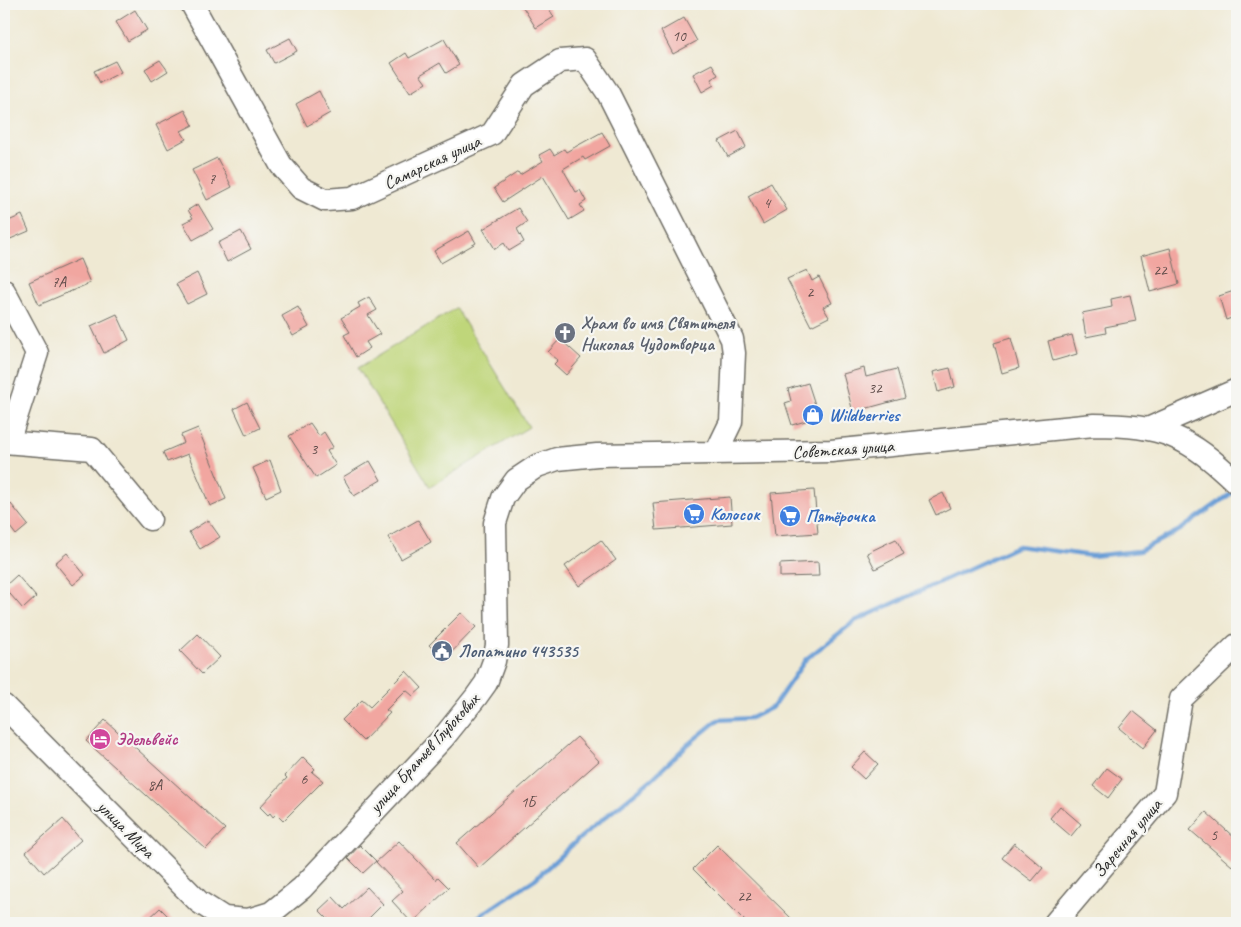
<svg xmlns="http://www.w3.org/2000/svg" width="1241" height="927" font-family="Caveat,sans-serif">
	<rect width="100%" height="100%" fill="#f6f6f2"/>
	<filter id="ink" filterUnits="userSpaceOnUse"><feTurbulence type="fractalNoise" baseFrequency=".02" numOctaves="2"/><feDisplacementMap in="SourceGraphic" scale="10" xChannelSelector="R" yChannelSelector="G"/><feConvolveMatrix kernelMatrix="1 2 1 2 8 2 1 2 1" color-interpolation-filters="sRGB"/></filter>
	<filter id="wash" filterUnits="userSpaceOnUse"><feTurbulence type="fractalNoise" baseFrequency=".0096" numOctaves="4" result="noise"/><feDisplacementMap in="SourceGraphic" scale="20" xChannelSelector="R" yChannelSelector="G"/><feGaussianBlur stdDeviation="1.12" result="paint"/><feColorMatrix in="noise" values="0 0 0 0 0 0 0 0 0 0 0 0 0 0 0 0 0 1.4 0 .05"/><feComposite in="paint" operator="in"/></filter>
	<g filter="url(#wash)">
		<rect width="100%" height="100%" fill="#efe9d3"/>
		<path fill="#bfd67a" stroke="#758052" d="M456 308 529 427 430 487 358 368Z"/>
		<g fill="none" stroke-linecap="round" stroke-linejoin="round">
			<path stroke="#6a9ed6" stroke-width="4.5" d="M469 923 535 879 581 837 652 779 686 746 718 720 751 718 773 707 806 659 855 621 1018 546 1092 556 1139 551 1180 530 1236 490"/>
		</g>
		<g id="blocks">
			<path fill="#f1a6a0" d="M521 4H546L554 17 536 28Z
				M135 10 147 30 128 41 116 22Z
				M684 18 697 41 673 54 661 31Z
				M290 38 297 51 274 63 267 50Z
				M444 39 459 65 446 73 440 63 420 75 426 83 410 93 391 63 406 53 409 58Z
				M160 60 168 71 152 81 145 69Z
				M115 61 121 72 100 83 94 71Z
				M712 64 718 75 711 79 714 85 702 92 693 74Z
				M319 91 330 113 307 126 296 104Z
				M185 110 193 125 181 131 186 139 168 149 156 125Z
				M738 131 746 147 728 157 719 141Z
				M602 132 610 146 585 160 583 157 563 169 576 192 580 190 586 201 580 205 584 211 569 220 543 176 503 202 494 188 518 172 520 175 543 161 539 155 550 149 554 155 564 149 566 152Z
				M217 158 232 187 207 200 192 170Z
				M771 183 787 210 763 224 748 196Z
				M198 204 213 229 193 240 183 223 193 218 188 210Z
				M518 208 527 222 517 229 524 242 509 251 504 243 495 249 483 229Z
				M22 215 29 231 8 240 4 230V223Z
				M241 231 251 249 227 262 218 243Z
				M469 231 476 243 441 263 434 251Z
				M1170 248 1179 284 1150 292 1141 256Z
				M80 259 90 283 39 305 29 282Z
				M807 270 812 281 819 277 832 303 823 307 829 317 811 326 787 279Z
				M197 273 207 294 187 304 176 284Z
				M1237 290V316L1226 320 1219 296Z
				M1130 295 1136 321 1105 327 1106 333 1086 337 1082 313 1112 307 1111 299Z
				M369 297 377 310 368 315 380 334 366 342 370 348 356 357 344 335 350 332 341 318 360 307 358 303Z
				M298 307 309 327 293 336 282 316Z
				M117 314 129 340 104 353 91 326Z
				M1072 335 1077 354 1053 361 1048 341Z
				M1011 338 1019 368 1002 373 994 343Z
				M560 339 581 358 566 375 554 364 558 360 548 352Z
				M864 368 866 377 897 369 905 398 853 412 843 374Z
				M950 368 955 387 938 392 933 372Z
				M808 383 819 417 792 425 785 403 791 401 788 389Z
				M247 402 260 428 246 435 234 409Z
				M310 423 319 436 324 432 333 447 327 451 336 465 316 478 289 436Z
				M198 428 226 499 210 506 188 454 167 462 163 452 184 443 181 435Z
				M270 460 281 490 266 497 253 468Z
				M370 461 381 480 354 496 343 477Z
				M814 490 818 533 775 536 771 493Z
				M943 493 950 508 936 515 929 500Z
				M730 497 732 524 656 530 653 503Z
				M11 504 28 525 16 535 4 519V510Z
				M208 520 220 537 200 549 189 532Z
				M418 520 431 542 401 559 388 537Z
				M896 539 904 554 875 569 867 553Z
				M601 540 616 560 579 586 565 566Z
				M67 553 85 575 73 585 55 563Z
				M818 562 819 576 780 577V564Z
				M17 575 36 597 23 609 4 587Z
				M461 613 476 627 444 660 429 645Z
				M198 634 220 657 202 674 180 651Z
				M406 671 422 688 413 696 406 690 386 710 390 713 363 741 342 720 362 700 370 707Z
				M1133 711 1157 730 1143 748 1119 728Z
				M105 720 225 829 206 849 86 741Z
				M577 737 599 761 479 868 457 843Z
				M865 752 878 764 864 779 851 767Z
				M303 757 315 769 312 772 323 781 283 821 276 814 273 817 270 813 268 815 260 807 287 778 285 776Z
				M1107 768 1122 779 1108 798 1093 786Z
				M1060 806 1081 824 1071 836 1050 818Z
				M1206 812 1237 840V860L1232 866 1190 830Z
				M63 819 81 840 44 873 26 852Z
				M399 841 436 880 438 877 449 888 412 923 392 901 403 891 376 862Z
				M1014 843 1043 868 1032 881 1002 858Z
				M360 845 376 861 363 873 348 858Z
				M717 845 796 923H747L693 869Z
				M367 887 383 904 364 923H332L319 910 333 897 344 909Z
				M160 908 175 923H144Z"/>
		</g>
	</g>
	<g filter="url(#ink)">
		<use href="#blocks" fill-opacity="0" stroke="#706e66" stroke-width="1"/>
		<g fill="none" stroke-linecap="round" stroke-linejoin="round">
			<g stroke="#706e66" stroke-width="25">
				<path id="minor" d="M192 4 281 165 301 188 325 200 352 198 492 134 524 85 560 61 585 59 608 93 732 339 734 353 731 422 716 453
					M4 291 37 353 8 442
					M1150 428 1237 390
					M4 442 92 449 150 519
					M4 706 199 902 224 918 248 920 271 913 302 888 443 738 476 697 486 683 494 661 497 645 495 523 503 498 516 480 537 466 557 459 597 455 831 451 1094 425C1163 425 1188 436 1237 483
					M1055 923 1165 793 1181 699 1237 645"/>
			</g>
			<use href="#minor" stroke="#fff" stroke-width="22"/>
		</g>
	</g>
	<defs>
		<g id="church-disc" transform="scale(1.125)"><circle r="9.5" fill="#6b7280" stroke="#f6f6f2"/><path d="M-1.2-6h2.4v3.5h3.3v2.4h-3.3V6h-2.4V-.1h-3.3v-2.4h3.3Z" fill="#fff"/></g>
		<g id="shop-disc" transform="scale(1.125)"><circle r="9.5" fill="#3f7fe0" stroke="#f6f6f2"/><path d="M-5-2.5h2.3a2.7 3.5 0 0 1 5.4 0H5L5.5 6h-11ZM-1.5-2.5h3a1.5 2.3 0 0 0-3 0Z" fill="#fff"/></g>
		<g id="supermarket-disc" transform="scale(1.125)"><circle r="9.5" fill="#3f7fe0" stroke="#f6f6f2"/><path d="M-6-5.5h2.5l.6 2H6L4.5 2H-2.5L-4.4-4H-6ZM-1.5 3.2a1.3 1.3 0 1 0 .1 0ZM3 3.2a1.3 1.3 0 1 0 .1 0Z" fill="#fff"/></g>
		<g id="civic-disc" transform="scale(1.125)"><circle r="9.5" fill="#5c6f8a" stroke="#f6f6f2"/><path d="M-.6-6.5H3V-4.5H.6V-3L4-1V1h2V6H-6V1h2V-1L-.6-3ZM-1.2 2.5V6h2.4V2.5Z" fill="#fff"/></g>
		<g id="hotel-disc" transform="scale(1.125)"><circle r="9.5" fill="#d1479c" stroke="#f6f6f2"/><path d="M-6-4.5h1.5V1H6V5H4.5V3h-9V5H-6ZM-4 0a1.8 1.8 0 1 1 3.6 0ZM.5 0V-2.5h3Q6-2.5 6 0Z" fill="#fff"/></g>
	</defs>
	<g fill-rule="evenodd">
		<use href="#church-disc" x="565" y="333"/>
		<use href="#shop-disc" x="813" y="415"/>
		<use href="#supermarket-disc" x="694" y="514"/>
		<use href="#supermarket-disc" x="790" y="516"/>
		<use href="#civic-disc" x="442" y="651"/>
		<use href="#hotel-disc" x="100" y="739"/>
	</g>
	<g text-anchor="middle" stroke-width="4.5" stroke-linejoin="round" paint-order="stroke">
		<g font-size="15" fill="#5c4a48">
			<text x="679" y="41">10</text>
			<text x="212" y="184">7</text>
			<text x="767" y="208">4</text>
			<text x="1160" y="275">22</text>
			<text x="59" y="287">7А</text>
			<text x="810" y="297">2</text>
			<text x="875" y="393">32</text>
			<text x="314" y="454">3</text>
			<text x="304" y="784">6</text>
			<text x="155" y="790">8А</text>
			<text x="528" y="807">1Б</text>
			<text x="1214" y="840">5</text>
			<text x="744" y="901">22</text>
		</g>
		<g font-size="18" fill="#2b2b2b" stroke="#f6f6f2">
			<text transform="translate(432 162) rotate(-25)" y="6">Самарская улица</text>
			<text transform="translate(843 449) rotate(-4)" y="6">Советская улица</text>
			<text transform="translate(424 753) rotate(-48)" y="6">улица Братьев Глубоковых</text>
			<text transform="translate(126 829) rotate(45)" y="6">улица Мира</text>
			<text transform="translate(1127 838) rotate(-50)" y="6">Заречная улица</text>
		</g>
		<g font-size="18" font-weight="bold" fill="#5b616d" stroke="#f6f6f2" text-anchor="start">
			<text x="581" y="329">Храм во имя Святителя<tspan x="581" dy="21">Николая Чудотворца</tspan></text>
		</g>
		<g font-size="18" font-weight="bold" fill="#366cbe" stroke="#f6f6f2" text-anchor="start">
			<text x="829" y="421">Wildberries</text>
			<text x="710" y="520">Колосок</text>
			<text x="806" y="522">Пятёрочка</text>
		</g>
		<g font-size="18" font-weight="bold" fill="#4e5e75" stroke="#f6f6f2" text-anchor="start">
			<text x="458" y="657">Лопатино 443535</text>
		</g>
		<g font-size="18" font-weight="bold" fill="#b23c85" stroke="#f6f6f2" text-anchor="start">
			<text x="116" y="745">Эдельвейс</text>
		</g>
	</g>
	<rect width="1241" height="927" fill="none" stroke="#f6f6f2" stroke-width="20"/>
</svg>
